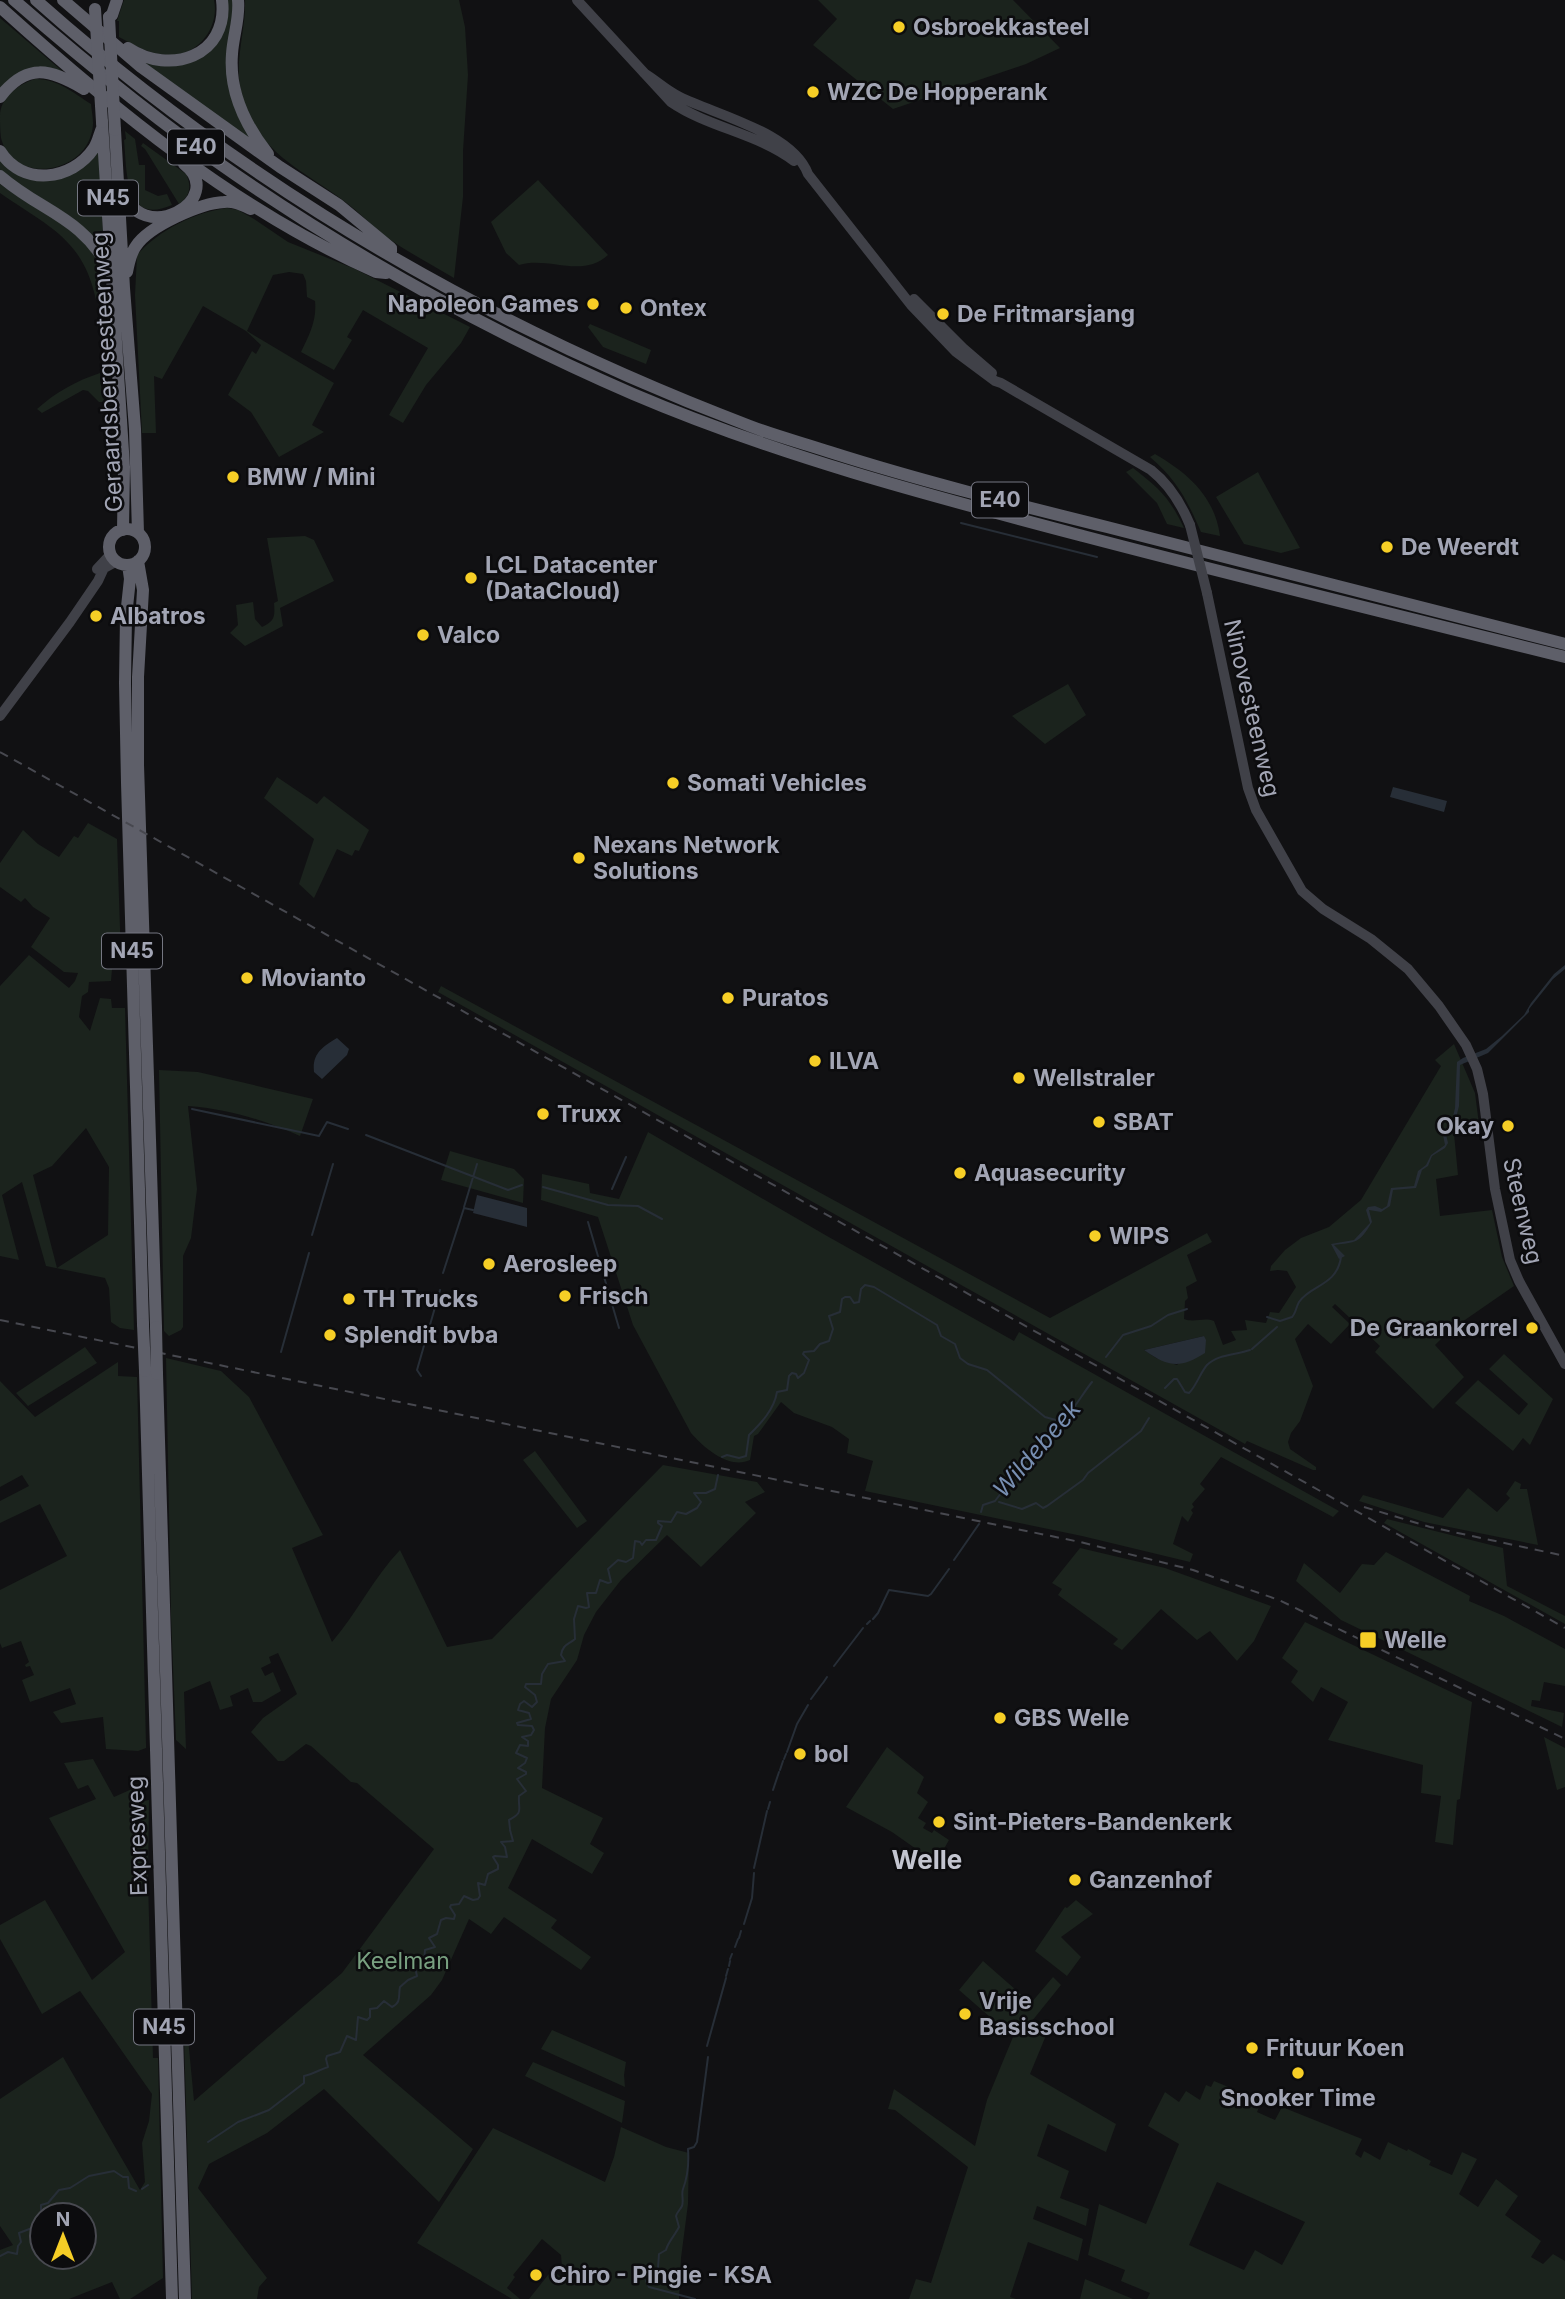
<svg xmlns="http://www.w3.org/2000/svg" width="1565" height="2299" font-family="Inter,sans-serif">
	<rect width="100%" height="100%" fill="#111113"/>
	<path fill="#1b231d" fill-rule="evenodd" d="M124 0H214C220 28 197 58 166 55 149 54 134 45 119 37V21H117Z
		M225 0H233L234 8 228 48 255 146 140 60 200 56Z
		M245 0H459L465 27 468 75 463 151V197L454 278C431 264 407 252 385 236 371 225 359 212 344 201 299 167 256 153 241 91 234 60 246 31 245 0Z
		M818 0H1013L1060 48 1026 64 893 109 813 45 837 19Z
		M0 18 68 76 54 70 0 90Z
		M35 79C56 78 74 93 91 104 92 115 95 123 91 135 79 176 12 183 1 138 0 131 0 123 0 116 0 97 19 84 35 79Z
		M125 131 135 139 139 165H145V190L158 196 167 194 172 205C124 226 127 171 124 140L126 139Z
		M143 143 186 174C192 186 190 196 179 204L145 149 141 146Z
		M99 152 104 253 0 172V159L39 180Z
		M538 180 608 255C582 279 549 256 519 265L506 253 491 222Z
		M0 184C29 206 78 225 95 257 102 269 102 286 102 299L96 300C83 238 47 226 0 193Z
		M227 208 238 210 254 219 288 242 355 269 470 327 461 343 426 385 403 423 389 415 428 348 363 310 347 337 352 340 334 370 301 352C309 335 317 321 315 301L307 297 306 281 303 274 289 272 273 275 247 331 334 383 312 425 324 432 279 457 251 412 228 395 252 351 256 354 261 345 246 331 203 306 162 379 154 376 156 433H142L135 295 137 255C159 230 195 212 227 208Z
		M590 324 651 350 646 364 603 347 588 327Z
		M100 373 102 397 106 402H99L88 391 83 390 42 413 37 409C56 392 76 381 100 373Z
		M1155 454C1188 473 1215 497 1220 536L1201 532C1187 500 1177 480 1150 457Z
		M1133 468C1159 488 1170 498 1184 528L1167 524 1157 503 1126 472Z
		M1258 472 1260 476 1300 548 1281 553 1244 544 1216 497Z
		M305 536 314 540 334 581 280 608 283 626 245 646 230 633 238 625 236 605 253 602 255 619 262 627C275 621 275 616 274 603L278 601 267 538Z
		M1068 684 1086 715 1045 744 1012 716Z
		M277 777 317 804 324 796 369 830 359 851 355 850 352 856 337 849 314 898 299 884 314 839 264 798Z
		M88 823 117 839 121 958H113L111 981 89 982 88 992 82 996 79 1017 90 1031 100 998 111 999 112 1008H125L134 1330 120 1328 111 1322 109 1288 105 1278 46 1266 22 1182 2 1195 19 1260 0 1256V986L29 955 69 988 75 981 78 973 64 972 31 947 50 918 33 907 25 898 21 902 0 887V863L23 830 38 844 59 857 74 836 78 838ZM86 1128 109 1167 108 1235 57 1268 33 1175 52 1166Z
		M441 986 1050 1318 1207 1233 1212 1242 1187 1255 1197 1281 1186 1287 1188 1298 1185 1301 1184 1319C1194 1323 1204 1317 1214 1321L1223 1345 1236 1340 1231 1331 1247 1330 1245 1320 1266 1323 1270 1312 1279 1313 1296 1287 1287 1271 1278 1270 1270 1271 1271 1266 1285 1250 1301 1238 1329 1227 1361 1200 1441 1066 1435 1060 1454 1044 1475 1093 1480 1132 1454 1134 1458 1175 1436 1179 1440 1216 1492 1210 1502 1257 1514 1286 1449 1331 1435 1345 1464 1377 1433 1409 1375 1352 1380 1346 1335 1304 1332 1307 1350 1324 1331 1344 1308 1324 1295 1339 1313 1386 1300 1421 1291 1433 1288 1442 1290 1449 1316 1467V1470H1313L1247 1441 1245 1444 438 992ZM1204 1336 1177 1365 1156 1358 1144 1350Z
		M159 1070 198 1072 313 1099 300 1136C264 1120 228 1109 188 1106L197 1189 191 1238 183 1256V1327L181 1330 169 1336 164 1331Z
		M648 1132 827 1236 1014 1341 1019 1332 1339 1511 1333 1517 1221 1457 1200 1484 1205 1489 1192 1504 1194 1507 1191 1510 1193 1513 1188 1522 1182 1516 1173 1544 1193 1554 1190 1562 1082 1536 865 1491 873 1461 847 1453 849 1439 832 1427 794 1413 781 1402 758 1434 754 1436 750 1460C729 1470 703 1447 691 1433L633 1325 598 1217 541 1200 542 1174 589 1184 590 1193 619 1199Z
		M450 1151 514 1169 524 1179 523 1203 441 1180Z
		M85 1347 97 1363 28 1406 16 1393Z
		M1504 1354 1553 1399 1530 1445 1523 1438 1513 1451 1455 1403 1478 1380 1519 1415 1528 1404 1489 1369Z
		M166 1358 221 1371 249 1397 323 1535 292 1548 332 1642C357 1613 374 1577 400 1550L447 1647 492 1639 663 1465 757 1482 765 1492 745 1502 756 1513 701 1567 667 1535 621 1580 596 1612 584 1635 577 1660 551 1699 545 1728 542 1788 603 1818 590 1844 604 1853 592 1874 532 1839 508 1888 557 1920 551 1928 591 1957 581 1970 504 1917 491 1934 469 1919 442 1980 431 1995 363 2055 473 2149 439 2202 324 2089 267 2133 209 2164 198 2188 267 2278 259 2287 257 2299H192L184 2038H188L194 2101 342 1973 434 1849 357 1783 351 1782 311 1746 306 1744 284 1761H278L251 1732 263 1718 297 1694 278 1653 269 1657 271 1663 261 1668 265 1676 273 1672 281 1691 262 1702H253L248 1688 230 1696 233 1706 220 1710 210 1681 184 1692 186 1749 176 1740 171 1616Z
		M118 1362V1376L137 1377 146 1744V1748L138 1751 106 1749 103 1717 61 1723 53 1712 76 1704 70 1688 30 1702 22 1680 34 1675 30 1666 26 1667 25 1665 29 1662 21 1641 2 1648 0 1643V1590L67 1556 40 1504 0 1523V1501L29 1486 22 1475 0 1487V1381L35 1417Z
		M535 1451 587 1521 577 1528 523 1460Z
		M1515 1481 1521 1484 1520 1489H1527L1538 1545 1424 1522 1359 1501 1363 1495 1443 1518 1468 1488 1497 1512 1510 1498 1506 1494Z
		M1387 1519 1503 1548 1507 1586 1565 1616V1624L1384 1523Z
		M1080 1548 1165 1568 1271 1606 1254 1641 1237 1661 1210 1631 1197 1640 1161 1609 1122 1650 1113 1644 1118 1639 1058 1595 1062 1589 1052 1583Z
		M1386 1552 1470 1596 1469 1601 1504 1616 1565 1649V1686L1544 1682 1540 1701 1532 1700 1531 1706 1564 1713 1562 1727 1341 1620 1296 1581 1304 1563 1340 1593 1362 1564 1374 1565Z
		M1305 1622 1472 1702 1460 1799 1457 1800 1453 1845 1435 1842 1441 1796 1421 1793 1423 1765 1328 1740 1348 1702 1321 1687 1313 1702 1291 1682 1298 1671 1282 1658Z
		M1544 1737 1565 1748V1787L1557 1790Z
		M887 1747 924 1777 917 1793 928 1802 918 1818 926 1823 923 1828 932 1833 934 1830 949 1840 936 1863 892 1832 846 1807Z
		M93 1759 114 1797 132 1789 140 1802 149 1800 148 1882 153 2058H158L163 2278 130 2299H120L112 2282 69 2299H0V2250L13 2245 0 2226V2099L63 2057 140 2190 145 2182 142 2143 149 2121 152 2094 80 1991 42 2014 0 1939V1925L45 1900 92 1980 125 1952 49 1818 96 1799 88 1785 78 1789 64 1763ZM42 2215H84V2257H42Z
		M1076 1900 1093 1914 1061 1937 1081 1957 1067 1976 1035 1951 1065 1907 1067 1908Z
		M983 1961 1031 2003 1053 1977 1061 1985 1032 2021 1047 2033 1030 2074 1116 2124 1106 2152 1048 2124 1037 2156 1069 2171 1060 2198 1089 2209 1086 2226 1037 2206 1033 2219 1083 2239 1078 2261 1028 2242 1010 2297 1016 2299H909L916 2279 931 2283 968 2167 895 2110 888 2109 894 2089 975 2146 987 2100 1013 2037 959 1990Z
		M552 2030 626 2062 624 2075 625 2087 541 2049Z
		M533 2062 625 2101 622 2123 525 2076Z
		M1214 2081 1262 2101 1257 2112 1275 2120 1282 2107 1362 2139 1355 2154 1361 2158 1364 2151 1380 2160 1388 2142 1407 2151 1408 2149 1431 2161 1429 2165 1452 2175 1462 2152 1477 2159 1459 2194 1478 2207 1496 2179 1518 2196 1505 2215 1541 2241 1531 2257 1543 2264 1553 2254 1565 2261V2299H1147L1150 2293 1121 2281 1125 2270 1088 2255 1099 2204 1146 2224 1179 2144 1148 2126 1165 2092 1179 2102 1186 2091 1200 2100 1206 2085 1211 2087ZM1217 2182 1305 2222 1282 2265 1255 2250 1244 2270 1189 2245Z
		M621 2127 666 2147 689 2153 688 2204 681 2258 679 2299H529L552 2270 566 2281 569 2277 562 2267 561 2255 542 2239 513 2275 515 2277 507 2288 520 2299H512L417 2243 493 2128 605 2182 614 2157Z
		M1085 2279 1133 2299H1080Z"/>
	<path fill="#272e37" d="M1393 787 1447 801 1444 812 1390 797Z
		M1565 965V969L1553 979 1529 1009V1012L1488 1053 1460 1065 1459 1106 1454 1126 1445 1130 1448 1143 1445 1148 1432 1156 1428 1166 1422 1170 1416 1188 1393 1190 1390 1206 1381 1212 1369 1210 1372 1222C1359 1244 1356 1242 1334 1245L1345 1256 1339 1259 1331 1244 1354 1240 1370 1223 1366 1210 1368 1207 1375 1206 1382 1209 1387 1206 1391 1188 1414 1186 1418 1171 1426 1165 1431 1155 1445 1145 1442 1130 1451 1125 1455 1108 1457 1062 1463 1058 1486 1049 1502 1036 1524 1015 1531 1003 1554 974Z
		M337 1038 349 1049 347 1055 322 1079 314 1072C312 1054 322 1047 337 1038Z
		M477 1195 527 1208V1227L473 1213Z
		M1204 1336 1206 1340 1205 1353C1180 1369 1168 1367 1144 1350Z"/>
	<g fill="none" stroke-linecap="round" stroke-linejoin="round">
		<path stroke="#272e37" stroke-width="2" d="M961 523 1097 557
			M192 1109 319 1136 327 1122 348 1129
			M366 1135 508 1190 522 1185
			M543 1187 608 1205 638 1206 662 1219
			M612 1189 626 1157
			M464 1207 477 1164
			M588 1222 619 1328
			M312 1235 333 1164
			M443 1273 464 1208 473 1210
			M1267 1317 1280 1321 1292 1317C1296 1313 1296 1307 1299 1302 1310 1285 1337 1286 1341 1257
			M1252 1349 1277 1327
			M281 1352 309 1253
			M1106 1357 1123 1335 1151 1326 1168 1315 1187 1309
			M421 1376 417 1370 440 1290
			M1165 1388 1174 1379H1177L1185 1392 1189 1393C1197 1385 1200 1373 1207 1365 1218 1354 1236 1355 1250 1350
			M722 1457 727 1455 739 1458 746 1456 749 1435C761 1423 774 1410 777 1392L787 1390 789 1376 792 1373 796 1374 798 1378 804 1373 809 1360 803 1354 804 1352 814 1351 820 1344 829 1341 833 1329 829 1316 840 1312 842 1299 845 1297H850L854 1303 859 1302 861 1289 865 1285 874 1287 937 1325 941 1336 955 1344 960 1358 968 1364 987 1370 1045 1417 1063 1422
			M999 1502 1022 1509 1036 1503 1043 1508 1047 1506 1083 1480 1088 1473 1141 1431 1149 1418
			M981 1512 983 1505 995 1501 1053 1426C1072 1416 1079 1398 1092 1382
			M954 1560 979 1524
			M873 1619 878 1613 889 1590 928 1596 931 1594 949 1569
			M867 1624 870 1621
			M834 1666 863 1628
			M823 1683 827 1677
			M811 1699 822 1684
			M787 1752 797 1724 808 1705
			M784 1759 786 1754
			M780 1770 783 1761
			M773 1790 779 1772
			M768 1809 770 1802
			M510 1829 509 1820C524 1812 518 1811 519 1796L526 1791 517 1779 526 1774V1772L518 1768 525 1763 527 1758 516 1753 520 1745 528 1746V1741L522 1737 531 1735 534 1730 532 1726 518 1725 517 1723 531 1719 529 1713 518 1710 520 1704 524 1701 532 1707 537 1702 535 1695 525 1687 526 1684H541L542 1674 548 1664 565 1661 561 1655C563 1644 568 1645 575 1639L574 1619 578 1606 586 1608 589 1607 587 1593H596L600 1580 608 1583 611 1582 608 1569 618 1560 626 1562 633 1558 635 1541 640 1542 642 1545 646 1540H656L662 1526 658 1523V1521L671 1522 677 1512 686 1514 697 1508 701 1502 694 1493H706L715 1489 718 1475
			M754 1868 767 1811
			M744 1924 752 1898 754 1873
			M739 1938 741 1931
			M735 1947 738 1939
			M730 1959 732 1954
			M729 1966 730 1961
			M726 1976 728 1969
			M707 2046 726 1978
			M208 2142 238 2122 269 2110 304 2083V2076C313 2074 319 2070 328 2067L326 2059 327 2056 340 2052 347 2036 356 2040 358 2017 367 2020 370 2017V2009L377 2008 384 2001 392 2007C402 2002 398 1995 400 1987L408 1980 417 1976 415 1967 424 1961 425 1950 435 1947 429 1938 437 1934 441 1920 446 1918 454 1919 455 1915 450 1907 451 1905 459 1904 464 1896 473 1900 478 1899 480 1896 478 1883 485 1885 488 1874 498 1869V1865L493 1857 495 1856 507 1857 505 1847 501 1842 513 1841 510 1830
			M142 2189 148 2185
			M0 2256 8 2252 17 2254 18 2246 21 2242 19 2233 32 2228 37 2218 41 2216V2205L48 2203 59 2190 70 2188 89 2176 114 2171 123 2177H128L129 2188 136 2191
			M695 2299 649 2287 646 2281 658 2268 659 2254 666 2250C668 2242 675 2235 679 2227L676 2216C677 2212 680 2210 682 2206 684 2200 681 2194 683 2189 688 2176 689 2163 688 2149L694 2147 697 2142 708 2057"/>
		<path stroke="#404148" stroke-width="10" d="M577 0 671 102C709 128 757 133 794 161
			M644 73C657 81 667 91 680 97 717 115 793 133 808 174L911 305 956 352 995 381 1001 383 1151 470C1170 485 1181 503 1190 525
			M914 299 963 348 992 373
			M97 569 111 554
			M1207 593 1248 788 1256 810 1302 891 1323 909 1371 939 1408 969 1439 1006 1466 1045 1477 1069 1483 1094 1495 1189 1510 1260 1519 1281 1565 1364
			M0 716 70 622 98 581 104 568 117 561"/>
		<path stroke="#5e5f69" stroke-width="12" d="M14 0C85 62 158 122 236 175 360 260 495 334 633 394 778 456 931 496 1083 536 1243 578 1404 617 1565 657
			M36 0C246 187 487 326 750 426 776 436 803 443 830 452 921 481 1014 504 1107 527 1260 566 1412 605 1565 644
			M63 0 141 67 280 167 339 205 391 248V252
			M238 0C240 18 233 36 232 54 229 91 245 125 268 154
			M0 7C113 109 236 210 376 272L386 273
			M109 17 112 15 117 0
			M128 48C170 76 229 56 222 0
			M0 97C27 62 50 69 84 89
			M102 122 124 467 123 530
			M115 130 124 288 135 429 138 533
			M0 151C22 187 72 181 94 148 98 142 99 135 102 128
			M0 176C43 213 80 215 111 271
			M122 188C140 250 229 199 184 164
			M127 272C129 263 130 254 136 246 149 226 201 203 224 202 234 201 242 205 251 209
			M109 547a18 18 0 1 1 36 0a18 18 0 1 1-36 0Z
			M138 561 143 590 138 677V765L156 1327
			M128 565 130 579 126 616 125 683 127 783 143 1324
			M145 1371 172 2299
			M157 1374 185 2299"/>
		<path stroke="#47484f" stroke-width="2" stroke-dasharray="9 7" stroke-linecap="butt" d="M0 752 1565 1628
			M0 1320 1080 1542 1193 1570 1279 1600 1565 1739
			M1364 1507 1430 1527 1565 1556"/>
		<path stroke="#404148" stroke-width="10" d="M1190 525 1207 593"/>
		<path stroke="#5e5f69" stroke-width="12" d="M95 9 102 122
			M109 17 115 130
			M143 1324 145 1371
			M156 1327 157 1374"/>
	</g>
	<g fill="#f6ce26" stroke="#0c0c0e" stroke-width="2.5">
		<circle cx="899" cy="27" r="7"/>
		<circle cx="813" cy="92" r="7"/>
		<circle cx="593" cy="304" r="7"/>
		<circle cx="626" cy="308" r="7"/>
		<circle cx="943" cy="314" r="7"/>
		<circle cx="233" cy="477" r="7"/>
		<circle cx="1387" cy="547" r="7"/>
		<circle cx="471" cy="578" r="7"/>
		<circle cx="96" cy="616" r="7"/>
		<circle cx="423" cy="635" r="7"/>
		<circle cx="673" cy="783" r="7"/>
		<circle cx="579" cy="858" r="7"/>
		<circle cx="247" cy="978" r="7"/>
		<circle cx="728" cy="998" r="7"/>
		<circle cx="815" cy="1061" r="7"/>
		<circle cx="1019" cy="1078" r="7"/>
		<circle cx="543" cy="1114" r="7"/>
		<circle cx="1099" cy="1122" r="7"/>
		<circle cx="1508" cy="1126" r="7"/>
		<circle cx="960" cy="1173" r="7"/>
		<circle cx="1095" cy="1236" r="7"/>
		<circle cx="489" cy="1264" r="7"/>
		<circle cx="565" cy="1296" r="7"/>
		<circle cx="349" cy="1299" r="7"/>
		<circle cx="1532" cy="1328" r="7"/>
		<circle cx="330" cy="1335" r="7"/>
		<rect x="1359" y="1631" width="18" height="18" rx="3.5"/>
		<circle cx="1000" cy="1718" r="7"/>
		<circle cx="800" cy="1754" r="7"/>
		<circle cx="939" cy="1822" r="7"/>
		<circle cx="1075" cy="1880" r="7"/>
		<circle cx="965" cy="2014" r="7"/>
		<circle cx="1252" cy="2048" r="7"/>
		<circle cx="1298" cy="2073" r="7"/>
		<circle cx="536" cy="2275" r="7"/>
	</g>
	<g text-anchor="middle" stroke-width="5" stroke-linejoin="round" paint-order="stroke">
		<g fill="#0c0c0e" stroke="#757782" stroke-width="2">
			<rect x="168" y="129.5" width="56" height="35" rx="5"/>
			<rect x="78" y="180.5" width="60" height="35" rx="5"/>
			<rect x="972" y="482.5" width="56" height="35" rx="5"/>
			<rect x="102" y="933.5" width="60" height="35" rx="5"/>
			<rect x="134" y="2009.5" width="60" height="35" rx="5"/>
		</g>
		<g font-size="21" font-weight="bold" fill="#a2a5b4">
			<text x="196" y="154">E40</text>
			<text x="108" y="205">N45</text>
			<text x="1000" y="507">E40</text>
			<text x="132" y="958">N45</text>
			<text x="164" y="2034">N45</text>
		</g>
		<g font-size="23" font-weight="bold" fill="#a2a5b4" stroke="#0c0c0e" text-anchor="start">
			<text x="913" y="35">Osbroekkasteel</text>
			<text x="827" y="100">WZC De Hopperank</text>
			<text x="579" y="312" text-anchor="end">Napoleon Games</text>
			<text x="640" y="316">Ontex</text>
			<text x="957" y="322">De Fritmarsjang</text>
			<text x="247" y="485">BMW / Mini</text>
			<text x="1401" y="555">De Weerdt</text>
			<text x="485" y="573">LCL Datacenter<tspan x="485" dy="26">(DataCloud)</tspan></text>
			<text x="110" y="624">Albatros</text>
			<text x="437" y="643">Valco</text>
			<text x="687" y="791">Somati Vehicles</text>
			<text x="593" y="853">Nexans Network<tspan x="593" dy="26">Solutions</tspan></text>
			<text x="261" y="986">Movianto</text>
			<text x="742" y="1006">Puratos</text>
			<text x="829" y="1069">ILVA</text>
			<text x="1033" y="1086">Wellstraler</text>
			<text x="557" y="1122">Truxx</text>
			<text x="1113" y="1130">SBAT</text>
			<text x="1494" y="1134" text-anchor="end">Okay</text>
			<text x="974" y="1181">Aquasecurity</text>
			<text x="1109" y="1244">WIPS</text>
			<text x="503" y="1272">Aerosleep</text>
			<text x="579" y="1304">Frisch</text>
			<text x="363" y="1307">TH Trucks</text>
			<text x="1518" y="1336" text-anchor="end">De Graankorrel</text>
			<text x="344" y="1343">Splendit bvba</text>
			<text x="1384" y="1648">Welle</text>
			<text x="1014" y="1726">GBS Welle</text>
			<text x="814" y="1762">bol</text>
			<text x="953" y="1830">Sint-Pieters-Bandenkerk</text>
			<text x="1089" y="1888">Ganzenhof</text>
			<text x="979" y="2009">Vrije<tspan x="979" dy="26">Basisschool</tspan></text>
			<text x="1266" y="2056">Frituur Koen</text>
			<text x="1298" y="2106" text-anchor="middle">Snooker Time</text>
			<text x="550" y="2283">Chiro - Pingie - KSA</text>
		</g>
		<g font-size="23" fill="#a2a5b4" stroke="#0c0c0e">
			<text transform="translate(107 372) rotate(-93)" y="8">Geraardsbergsesteenweg</text>
			<text transform="translate(1252 708) rotate(77)" y="8">Ninovesteenweg</text>
			<text transform="translate(1523 1211) rotate(77)" y="8">Steenweg</text>
			<text transform="translate(137 1836) rotate(-92)" y="8">Expresweg</text>
		</g>
		<g font-size="23" fill="#78a080" stroke="#0c0c0e">
			<text x="403" y="1969">Keelman</text>
		</g>
		<g font-size="24" font-style="italic" fill="#778eb1" stroke="#0c0c0e">
			<text transform="translate(1037 1449) rotate(-49)" y="8">Wildebeek</text>
		</g>
		<g font-size="26" font-weight="bold" fill="#c3c5d0" stroke="#0c0c0e">
			<text x="927" y="1869">Welle</text>
		</g>
	</g>
	<g transform="translate(63 2236)"><circle r="33" fill="#0c0c0e" stroke="#484950" stroke-width="2"/>
	<path d="M0-5L12 26L0 18L-12 26Z" fill="#f6ce26"/>
	<text y="-10" font-size="19" font-weight="bold" text-anchor="middle" fill="#a2a5b4">N</text>
	</g>
</svg>
